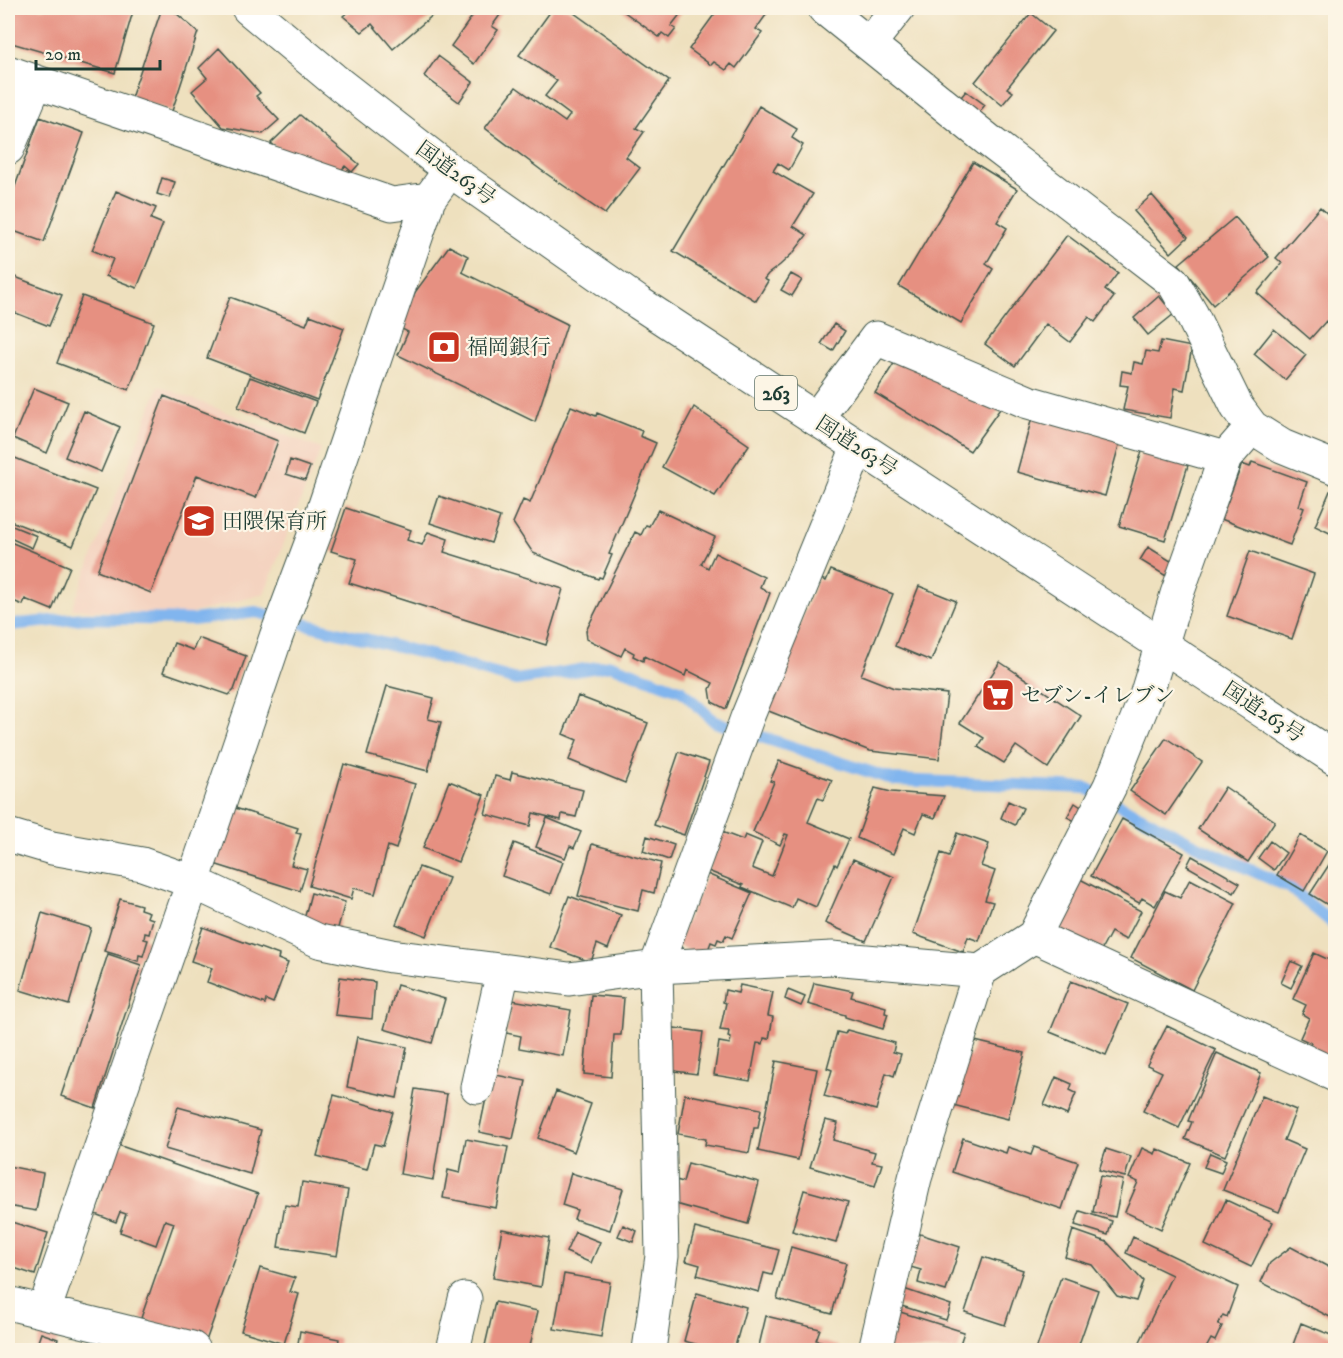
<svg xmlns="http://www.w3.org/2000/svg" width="1343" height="1358" font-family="'IM FELL DW Pica','Noto Serif JP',serif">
	<rect width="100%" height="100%" fill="#fcf5e5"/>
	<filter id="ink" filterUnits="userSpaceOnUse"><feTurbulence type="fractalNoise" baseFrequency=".0167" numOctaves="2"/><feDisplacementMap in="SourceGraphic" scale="12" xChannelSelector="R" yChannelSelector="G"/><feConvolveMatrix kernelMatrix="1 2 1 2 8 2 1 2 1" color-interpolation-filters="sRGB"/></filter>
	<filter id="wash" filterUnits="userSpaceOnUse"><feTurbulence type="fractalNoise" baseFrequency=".008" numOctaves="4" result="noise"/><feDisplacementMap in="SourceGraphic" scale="24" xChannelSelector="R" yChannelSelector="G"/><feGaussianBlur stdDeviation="1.35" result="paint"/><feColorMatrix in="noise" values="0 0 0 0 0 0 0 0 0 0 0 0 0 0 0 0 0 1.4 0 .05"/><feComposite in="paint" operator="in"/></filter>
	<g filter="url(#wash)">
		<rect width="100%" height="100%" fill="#eee0be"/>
		<path fill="#f4d3c0" d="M159 386 321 449 264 594 185 615 72 609Z"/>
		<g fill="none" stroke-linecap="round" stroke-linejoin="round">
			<path stroke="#81b5ee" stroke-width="12" d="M8 625 85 618 192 620 256 612 430 655 516 680 611 665 682 691 715 722 895 780 1086 788 1202 848 1289 887 1336 926"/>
		</g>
		<g id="blocks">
			<path fill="#e69081" d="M8 8H134L115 73 8 42Z
				M162 8H170L198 32 172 111 131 98Z
				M353 8H441L393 49 372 24 362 32 343 16Z
				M478 8H505L492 26 498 30 474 64 451 46Z
				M553 8H567L669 81 636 128 644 132 626 157 640 168 605 214 541 170 485 128 516 87 565 122 570 115 545 96 557 81 519 55Z
				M619 8H685L671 26 676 29 669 38 662 33 659 37Z
				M719 8H771L756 29 762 33 736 68 731 64 726 70 714 62 711 65 689 49Z
				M1031 13 1053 31 1007 88 1013 92 1002 105 975 82Z
				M219 48 260 93 256 96 279 120 263 134 223 127 192 91 207 78 199 68Z
				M438 56 473 82 459 102 424 76Z
				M966 91 985 105 976 116 957 102Z
				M759 106 797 129 792 138 803 145 789 170 778 163 773 171 813 194 793 226 807 235 794 252 780 265 768 274 764 279 768 281 756 301 673 251Z
				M300 115 359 164 352 172 345 166 337 175 291 159 271 143Z
				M40 117 84 133 44 242 8 229V206Z
				M973 162 1017 189 997 222 1007 228 986 264 993 269 961 323 899 286Z
				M162 178 175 182 170 198 157 194Z
				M116 191 156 208 151 219 163 224 137 288 106 276 113 259 92 250Z
				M1152 195 1188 237 1171 253 1134 211Z
				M1320 207 1333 219 1336 216V318L1330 325 1326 321 1310 339 1257 293 1282 263 1276 258Z
				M1235 217 1269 257 1213 305 1179 264Z
				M1067 235 1118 273 1105 290 1114 297 1095 322 1089 317 1070 342 1046 324 1015 366 985 344Z
				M449 246 468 256 462 272 567 324 535 422 398 355 408 332 400 328 413 295Z
				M791 274 802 280 792 296 781 290Z
				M10 275 62 295 49 326 8 310V282Z
				M82 296 154 323 129 390 57 363Z
				M1159 296 1174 314 1148 335 1134 318Z
				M230 297 306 325 310 315 344 328 317 400 207 358Z
				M834 324 845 331 833 351 821 344Z
				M1274 329 1306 355 1285 380 1254 354Z
				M1161 341 1192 347 1184 390 1175 388 1170 418 1123 410 1128 386 1120 385 1122 371 1132 373 1134 362 1143 364 1146 351 1158 353Z
				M900 354 1002 406 970 451 875 393Z
				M250 377 316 402 304 433 238 407Z
				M34 388 68 402 47 453 13 438Z
				M164 396 278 441 256 498 197 475 151 593 97 571Z
				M571 406 596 416 597 413 642 431 640 436 656 443 609 554 612 555 602 578 599 577 598 579 533 553 513 523 523 500 530 503Z
				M694 407 749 445 715 496 662 467Z
				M84 411 120 427 101 472 65 457Z
				M1033 414 1121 438 1105 496 1017 472Z
				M1143 448 1189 462 1165 540 1119 526Z
				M10 456 96 490 73 546 8 520V462Z
				M290 460 310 467 305 480 286 474Z
				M1252 462 1307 482 1299 506 1304 508 1290 545 1221 519 1242 464 1250 467Z
				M1330 491 1336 493V536L1315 526Z
				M439 496 500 517 491 543 430 523Z
				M346 508 411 530 407 540 422 545 428 532 448 539 444 552 563 589 546 645 349 583 357 559 331 551Z
				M658 510 715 537 701 564 708 568 715 553 764 577 760 587 770 593 726 709 712 702 710 689 713 683 687 670 685 676 644 656 643 661 633 656 634 653 625 648 621 656 587 639 586 631 635 532 641 535 646 525 649 526Z
				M10 525 37 536 32 548 8 537Z
				M8 541 70 567 52 610 25 599 23 605 8 599Z
				M1148 547 1174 563 1166 576 1140 560Z
				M1250 551 1314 574 1292 639 1227 616Z
				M831 570 893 594 861 675 894 688 947 694 939 759 870 751 766 710 818 578 826 581Z
				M919 586 956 601 931 661 895 646Z
				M198 638 246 656 234 690 229 695 163 672 174 643 193 650Z
				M1000 662 1081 716 1048 768 1016 746 1004 763 978 747 984 738 960 723Z
				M387 686 434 698 428 719 441 722 428 771 367 755Z
				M578 696 648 723 625 783 569 760 577 740 563 734Z
				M1166 738 1202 762 1166 815 1130 791Z
				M679 752 709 762 684 835 654 825Z
				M779 761 832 780 823 800 818 798 808 822 849 839 837 866 835 864 816 907 796 898 792 908 742 887 743 885 708 871 722 832 743 840 745 835 762 842 752 868 772 876 788 835 785 834 780 845 753 832 774 782 770 781Z
				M344 764 415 784 396 849 388 846 375 894 354 888 351 899 309 886Z
				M512 772 583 790 576 817 562 814 561 820 533 813 530 826 485 814 495 776 510 780Z
				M449 781 484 795 458 862 423 848Z
				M1225 787 1275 821 1248 862 1198 829Z
				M875 788 891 792 944 796 935 818 923 814 915 833 904 828 893 854 857 838Z
				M1008 801 1023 808 1015 825 1001 818Z
				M1075 803 1084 809 1077 822 1067 817Z
				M232 807 298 828 296 833 301 834 291 865 307 869 300 891 214 864Z
				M547 818 581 832 574 848 570 846 565 858 536 847Z
				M1122 819 1184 853 1155 906 1142 898 1139 903 1091 876Z
				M957 833 989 844 981 866 995 871 985 900 993 902 979 941 968 937 963 952 913 934 941 853 949 856Z
				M1300 835 1327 851 1304 891 1277 875Z
				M647 836 674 845 669 860 643 851Z
				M1270 841 1286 853 1274 870 1258 858Z
				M514 843 563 862 551 894 502 876Z
				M592 844 661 863 654 893 643 890 638 911 578 896Z
				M1336 854V910L1310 894Z
				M1192 856 1240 883 1234 893 1187 866Z
				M853 859 894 877 866 941 825 923Z
				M419 867 449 878 426 936 396 924Z
				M707 874 752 893 732 938 726 935 723 941 718 939 716 944 711 942 705 958 676 945Z
				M1080 879 1141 911 1126 940 1111 932 1097 958 1051 934Z
				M1190 879 1236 903 1192 990 1131 958 1165 891 1180 898Z
				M311 893 345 902 335 939 301 931Z
				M569 896 621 915 608 949 597 944 591 962 550 947Z
				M120 899 141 905 140 909 149 912 147 917 153 919 149 934 145 933 144 939 148 940 143 956 139 955 138 961 104 951Z
				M42 913 91 928 69 1005 20 990Z
				M203 927 279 955 278 959 288 963 273 1003 266 1000 265 1004 207 982 212 968 191 961Z
				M1314 953 1336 963V1063L1307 1050 1311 1043 1300 1038 1309 1018 1302 1014 1306 1005 1293 999Z
				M108 954 141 965 95 1108 61 1096Z
				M1291 961 1302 966 1291 988 1281 983Z
				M340 977 375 982 372 1019 335 1015Z
				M1071 981 1128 1004 1106 1055 1050 1032Z
				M814 983 853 991 851 997 886 1007 885 1013 888 1014 883 1029 845 1017V1015L808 1004Z
				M397 985 445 999 432 1043 384 1029Z
				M740 985 773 992 768 1016 773 1017 769 1039 764 1038 763 1044 757 1043 750 1081 714 1075 719 1042 730 1044 731 1038 728 1037 729 1031 720 1030 726 1003 723 1002 725 990 738 993Z
				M788 990 805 997 801 1006 785 999Z
				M591 995 624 998 621 1035H614L611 1077 584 1074Z
				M512 1000 571 1010 563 1056 519 1048 521 1036 506 1033Z
				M1167 1026 1216 1050 1179 1128 1143 1111 1162 1072 1147 1065Z
				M667 1027 703 1032 697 1074 667 1070Z
				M847 1030 895 1043 893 1052 901 1054 894 1076 886 1073 876 1110 824 1096 832 1070 827 1068 837 1032 845 1034Z
				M357 1037 407 1047 397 1098 347 1087Z
				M975 1041 1025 1053 1008 1119 949 1104 962 1055 970 1057Z
				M1217 1053 1261 1073 1225 1156 1185 1139 1192 1122 1188 1121Z
				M776 1061 817 1069 798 1160 758 1151Z
				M491 1074 526 1081 513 1139 479 1132Z
				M1056 1077 1072 1084 1070 1090 1076 1093 1067 1115 1044 1105Z
				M415 1089 447 1094 433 1180 400 1174Z
				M556 1091 591 1104 574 1152 538 1138Z
				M685 1094 761 1109 758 1128H754L749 1153 705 1145 706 1139 678 1134Z
				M334 1095 393 1112 383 1146 374 1144 367 1169 317 1156Z
				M1262 1096 1296 1110 1284 1140 1305 1149 1279 1212 1223 1190Z
				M178 1107 261 1130 250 1174 165 1149Z
				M825 1120 838 1123 833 1140 875 1152 872 1162 882 1164 875 1186 810 1167Z
				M963 1138 1006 1153 1008 1147 1031 1155 1034 1147 1078 1162 1062 1209 952 1172Z
				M466 1139 508 1147 496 1208 443 1198 448 1170 460 1173Z
				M118 1145 258 1194 206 1341 141 1318 174 1223 165 1220 156 1245 120 1232 126 1214 120 1212 116 1222 95 1214 104 1189 98 1186Z
				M1142 1148 1155 1154 1157 1149 1190 1163 1161 1229 1125 1212 1138 1182 1129 1178Z
				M1106 1149 1131 1157 1125 1177 1099 1170Z
				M1210 1153 1226 1160 1221 1173 1204 1167Z
				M688 1163 759 1182 748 1224 668 1202 673 1179 683 1182Z
				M8 1166 43 1173 36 1211 8 1206Z
				M571 1173 623 1189 610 1230 574 1219 577 1210 562 1205Z
				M1100 1176 1123 1180 1115 1217 1093 1212Z
				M302 1182 348 1190 337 1256 278 1247 285 1205 298 1207Z
				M804 1190 848 1202 836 1243 792 1231Z
				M1226 1200 1273 1222 1251 1267 1205 1245Z
				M1080 1211 1112 1221 1108 1235 1075 1225Z
				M8 1221 48 1233 35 1275 8 1266Z
				M623 1225 637 1231 633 1242 618 1236Z
				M695 1228 779 1250 772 1275 764 1273 759 1292 697 1275 700 1265 686 1261Z
				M502 1229 549 1238 541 1287 493 1278Z
				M1073 1230 1107 1242 1143 1281 1136 1301 1117 1296 1092 1265 1065 1257Z
				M575 1232 600 1242 591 1263 566 1252Z
				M917 1233 960 1247 946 1291 918 1283 921 1270 907 1266Z
				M1133 1237 1238 1287 1227 1317 1223 1315 1218 1325 1222 1326 1215 1341 1211 1339 1205 1350H1136L1172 1275 1126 1253Z
				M791 1247 846 1263 832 1314 777 1299Z
				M1291 1247 1336 1271V1315L1334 1319 1261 1282 1270 1263Z
				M983 1257 1023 1270 1005 1325 965 1312Z
				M260 1268 295 1278 290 1292 299 1294 284 1344 241 1331Z
				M564 1274 610 1282 601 1337 554 1329Z
				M1061 1277 1098 1290 1077 1350H1036Z
				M898 1287 951 1305 946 1320 892 1303Z
				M697 1293 746 1307 734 1350H718L684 1341Z
				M495 1302 538 1311 529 1350H484Z
				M894 1310 964 1332 958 1350H881Z
				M766 1316 820 1329 816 1340 839 1346 838 1350H758Z
				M1301 1323 1336 1337V1350H1291Z
				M300 1331 339 1339 337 1350H297Z
				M41 1333 58 1339 55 1350H35Z"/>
		</g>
	</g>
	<g filter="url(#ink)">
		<use href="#blocks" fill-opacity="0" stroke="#3e5549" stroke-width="1.5"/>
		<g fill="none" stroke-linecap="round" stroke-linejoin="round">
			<g stroke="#3e5549" stroke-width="35">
				<path id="minor" d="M824 8 993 144 1173 282 1192 315 1237 407 1252 427 1282 446 1336 468
					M869 44 898 8
					M8 72 392 204 429 199 440 184
					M8 148 36 82
					M816 419 876 338 1028 402 1225 458
					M8 835 52 848 142 864 193 882 319 941 391 956 569 979 656 967 832 958 980 971 1034 936 1110 786 1145 699 1177 594 1225 458 1252 427
					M1034 936 1335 1075
					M477 1087 503 971
					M8 1303 192 1348 194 1350
					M44 1311 193 882 276 637 321 517 429 199
					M453 1350 465 1299
					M649 1350 662 1256 656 967 747 718 858 447
					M875 1350 915 1178 980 971"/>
			</g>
			<g stroke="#3e5549" stroke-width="35">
				<path id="highway" d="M248 8 333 79 451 171 639 303 1336 759"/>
			</g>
			<use href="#minor" stroke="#fff" stroke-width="33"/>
			<use href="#highway" stroke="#fff" stroke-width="33"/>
		</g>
	</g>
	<defs>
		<g id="bank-square" transform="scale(1.725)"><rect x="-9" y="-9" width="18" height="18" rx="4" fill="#c8321e" stroke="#fcf5e5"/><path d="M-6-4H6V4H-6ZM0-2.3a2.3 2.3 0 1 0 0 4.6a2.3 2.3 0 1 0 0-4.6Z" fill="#fff"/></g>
		<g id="school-square" transform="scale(1.725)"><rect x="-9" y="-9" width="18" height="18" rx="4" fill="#c8321e" stroke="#fcf5e5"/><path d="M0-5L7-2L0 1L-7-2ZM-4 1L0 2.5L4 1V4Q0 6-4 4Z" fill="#fff"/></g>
		<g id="supermarket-square" transform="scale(1.725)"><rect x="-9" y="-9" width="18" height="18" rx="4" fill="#c8321e" stroke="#fcf5e5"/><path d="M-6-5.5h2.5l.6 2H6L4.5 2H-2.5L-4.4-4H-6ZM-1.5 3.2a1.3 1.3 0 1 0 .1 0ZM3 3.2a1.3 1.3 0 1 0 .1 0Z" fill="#fff"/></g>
	</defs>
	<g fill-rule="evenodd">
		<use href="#bank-square" x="444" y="347"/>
		<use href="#school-square" x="199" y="521"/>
		<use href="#supermarket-square" x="998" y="695"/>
	</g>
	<g text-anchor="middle" stroke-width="4.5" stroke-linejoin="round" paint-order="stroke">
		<rect fill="#fcf5e5" stroke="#617469" stroke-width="1.5" x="755" y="376" width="42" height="34" rx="4.5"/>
		<g font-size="20" font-weight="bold" fill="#1f3d34">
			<text x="776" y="400">263</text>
		</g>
		<g font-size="21" fill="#1f3d34" stroke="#fcf5e5">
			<text transform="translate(456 173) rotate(36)" y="7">国道263号</text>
			<text transform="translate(857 446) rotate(33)" y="7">国道263号</text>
			<text transform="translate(1264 712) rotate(33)" y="7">国道263号</text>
		</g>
		<g font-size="21" fill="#1f3d34" stroke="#fcf5e5" text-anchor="start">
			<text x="467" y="354">福岡銀行</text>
			<text x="222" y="528">田隈保育所</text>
			<text x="1021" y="702">セブン-イレブン</text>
		</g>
	</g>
	<rect width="1343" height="1358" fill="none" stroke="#fcf5e5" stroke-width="30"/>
	<path d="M36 60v9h124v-9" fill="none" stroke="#1f3d34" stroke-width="3"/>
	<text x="45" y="60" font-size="18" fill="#1f3d34" stroke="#fcf5e5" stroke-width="4.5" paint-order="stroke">20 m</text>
</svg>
